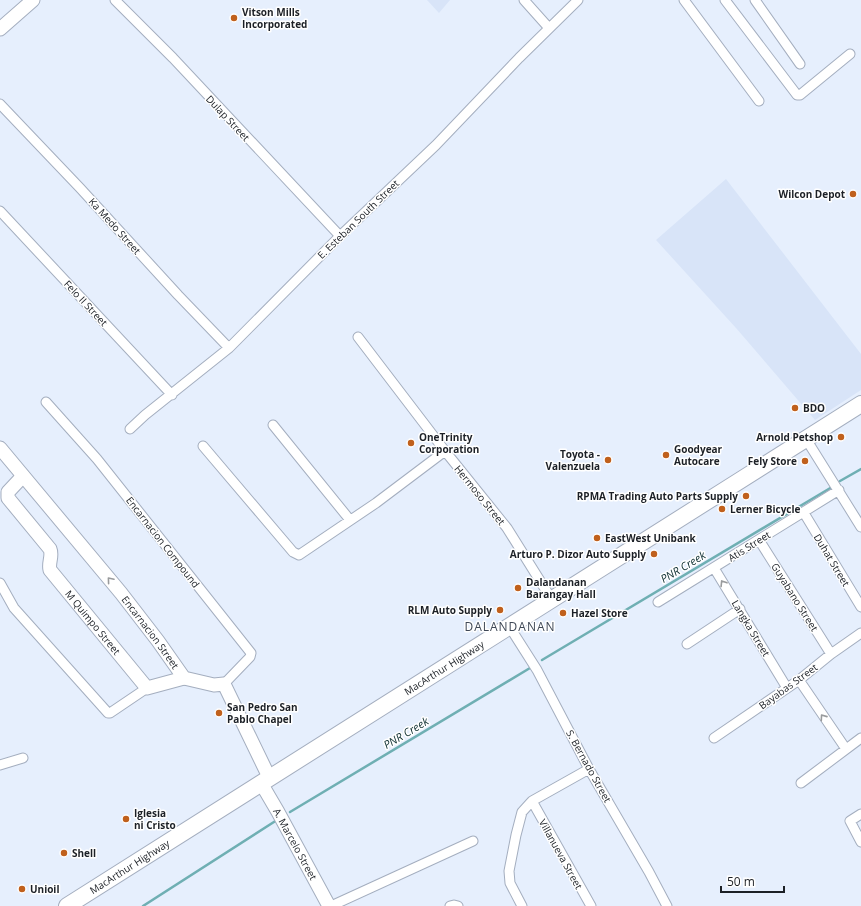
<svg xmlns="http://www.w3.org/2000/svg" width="861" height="906" font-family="'Open Sans',sans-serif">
	<rect width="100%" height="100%" fill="#e6effd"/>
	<path fill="#d8e4f8" d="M427 0H450L439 13Z
		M726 179 861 354V390L815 420 736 328 656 240Z"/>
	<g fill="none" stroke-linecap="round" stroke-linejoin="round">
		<path stroke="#6fafb3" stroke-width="2.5" d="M840 481 861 469
			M542 660 832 487
			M290 812 530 668
			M143 906 277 820"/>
		<g stroke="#a4aebf" stroke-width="11">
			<path id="street" d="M115 0 173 58 340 236
				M524 0 549 28
				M684 0 759 101
				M725 0 797 95H800L850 54
				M755 0 800 64
				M0 104 80 188 178 295 229 348
				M0 211 172 395
				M358 337 445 451 507 528 552 600
				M46 402 97 459 251 653 250 657 224 684
				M273 425 350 520
				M130 429 145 415 229 348 340 236 436 145 519 58 578 0
				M806 439 861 527
				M203 446 293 552 299 555 376 503 445 451
				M804 513 861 607
				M759 540 831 654
				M714 568 787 688
				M0 583 14 608 108 713H110L147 688
				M658 602 839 490
				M509 626 537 670 589 769 649 872 667 906
				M687 644 740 609
				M799 680 846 749
				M714 738 799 680 831 654 861 633
				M0 765 23 758
				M801 783 861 738
				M532 801 591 906
				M861 814 850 821 861 842
				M331 906 473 841
				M450 906 454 905 458 906
				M522 906 510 883 509 871 516 835 522 812 532 801 589 769"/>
		</g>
		<g stroke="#a4aebf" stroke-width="15">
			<g id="secondary">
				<path d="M0 29 33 0"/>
				<path id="s1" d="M0 448 121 593 158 641 184 678 214 685 224 684 269 777"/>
				<path id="s2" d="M23 476 8 492V498L50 549C53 556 48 563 50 570L147 688 184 678"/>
				<path id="s3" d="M261 783 278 812 329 906"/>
			</g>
		</g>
		<g stroke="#a4aebf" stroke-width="18">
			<g id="highway">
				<path id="s4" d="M67 906 861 404"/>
			</g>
		</g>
		<use href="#street" stroke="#fff" stroke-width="9"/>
		<use href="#secondary" stroke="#fff" stroke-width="13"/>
		<use href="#highway" stroke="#fff" stroke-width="16"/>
	</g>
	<defs><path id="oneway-chevron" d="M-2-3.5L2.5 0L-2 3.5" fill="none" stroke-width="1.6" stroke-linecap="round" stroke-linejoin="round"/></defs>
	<g stroke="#999b9d">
		<use href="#oneway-chevron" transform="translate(110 580) rotate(-130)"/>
		<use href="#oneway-chevron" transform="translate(723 583) rotate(-122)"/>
		<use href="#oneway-chevron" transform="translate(823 717) rotate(-125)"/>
	</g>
	<g fill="#c0601c" stroke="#fff" stroke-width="1.5">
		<circle cx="234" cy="18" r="4"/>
		<circle cx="853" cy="194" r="4"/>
		<circle cx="795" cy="408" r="4"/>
		<circle cx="841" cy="437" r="4"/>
		<circle cx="411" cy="443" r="4"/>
		<circle cx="666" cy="455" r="4"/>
		<circle cx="608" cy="460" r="4"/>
		<circle cx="805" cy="461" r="4"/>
		<circle cx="746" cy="496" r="4"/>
		<circle cx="722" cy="509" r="4"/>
		<circle cx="597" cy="538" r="4"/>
		<circle cx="654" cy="554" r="4"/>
		<circle cx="518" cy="588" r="4"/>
		<circle cx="500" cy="610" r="4"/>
		<circle cx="563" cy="613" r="4"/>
		<circle cx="219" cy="713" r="4"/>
		<circle cx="126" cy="819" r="4"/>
		<circle cx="64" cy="853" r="4"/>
		<circle cx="22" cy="889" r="4"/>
	</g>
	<g text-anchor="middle" stroke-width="3" stroke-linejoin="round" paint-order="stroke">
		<g font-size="10" font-weight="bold" fill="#1c2026" stroke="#fff" text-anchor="start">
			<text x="242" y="16">Vitson Mills<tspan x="242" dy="12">Incorporated</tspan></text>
			<text x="845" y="198" text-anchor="end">Wilcon Depot</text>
			<text x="803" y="412">BDO</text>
			<text x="419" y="441">OneTrinity<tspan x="419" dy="12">Corporation</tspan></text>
			<text x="833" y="441" text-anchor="end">Arnold Petshop</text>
			<text x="674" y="453">Goodyear<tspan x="674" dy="12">Autocare</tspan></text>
			<text x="600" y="458" text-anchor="end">Toyota -<tspan x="600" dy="12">Valenzuela</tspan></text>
			<text x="797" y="465" text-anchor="end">Fely Store</text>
			<text x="738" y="500" text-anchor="end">RPMA Trading Auto Parts Supply</text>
			<text x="730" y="513">Lerner Bicycle</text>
			<text x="605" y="542">EastWest Unibank</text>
			<text x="646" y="558" text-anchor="end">Arturo P. Dizor Auto Supply</text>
			<text x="526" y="586">Dalandanan<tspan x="526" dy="12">Barangay Hall</tspan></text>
			<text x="492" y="614" text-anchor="end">RLM Auto Supply</text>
			<text x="571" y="617">Hazel Store</text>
			<text x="227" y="711">San Pedro San<tspan x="227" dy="12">Pablo Chapel</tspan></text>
			<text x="134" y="817">Iglesia<tspan x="134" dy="12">ni Cristo</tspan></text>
			<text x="72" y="857">Shell</text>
			<text x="30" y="893">Unioil</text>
		</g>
		<g font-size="10" fill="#1c2026" stroke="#fff">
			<text transform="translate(228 118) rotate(47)" y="4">Dulap Street</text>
			<text transform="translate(358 219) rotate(-44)" y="4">E. Esteban South Street</text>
			<text transform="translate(115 226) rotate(48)" y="4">Ka Medo Street</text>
			<text transform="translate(86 303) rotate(47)" y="4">Felo II Street</text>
			<text transform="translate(480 495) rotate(51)" y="4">Hermoso Street</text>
			<text transform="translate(163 542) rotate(52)" y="4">Encarnacion Compound</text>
			<text transform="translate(749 546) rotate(-32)" y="4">Atis Street</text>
			<text transform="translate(832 560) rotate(59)" y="4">Duhat Street</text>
			<text transform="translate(795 597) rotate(58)" y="4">Guyabano Street</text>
			<text dy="4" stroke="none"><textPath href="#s2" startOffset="183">M Quimpo Street</textPath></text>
			<text transform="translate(751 628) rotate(59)" y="4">Langka Street</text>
			<text dy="4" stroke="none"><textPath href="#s1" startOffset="238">Encarnacion Street</textPath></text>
			<text dy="4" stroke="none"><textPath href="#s4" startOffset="446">MacArthur Highway</textPath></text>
			<text transform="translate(788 686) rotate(-36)" y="4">Bayabas Street</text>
			<text transform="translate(589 766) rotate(61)" y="4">S. Bernado Street</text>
			<text dy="4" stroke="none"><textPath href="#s3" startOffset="70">A. Marcelo Street</textPath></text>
			<text transform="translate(561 854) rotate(61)" y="4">Villanueva Street</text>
			<text dy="4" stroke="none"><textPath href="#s4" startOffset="74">MacArthur Highway</textPath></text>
		</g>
		<g font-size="11" font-style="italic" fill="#0e2f31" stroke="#fff">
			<text transform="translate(683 567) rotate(-31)" y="4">PNR Creek</text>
			<text transform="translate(406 733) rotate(-31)" y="4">PNR Creek</text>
		</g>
		<g font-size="12" letter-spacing="1" fill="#3f4856" stroke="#fff">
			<text x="510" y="631">DALANDANAN</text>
		</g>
	</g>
	<path d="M721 886v6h63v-6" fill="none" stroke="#1c2026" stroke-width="2"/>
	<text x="727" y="886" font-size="12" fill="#1c2026" stroke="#ffffff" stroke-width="3" paint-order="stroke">50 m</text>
</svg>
